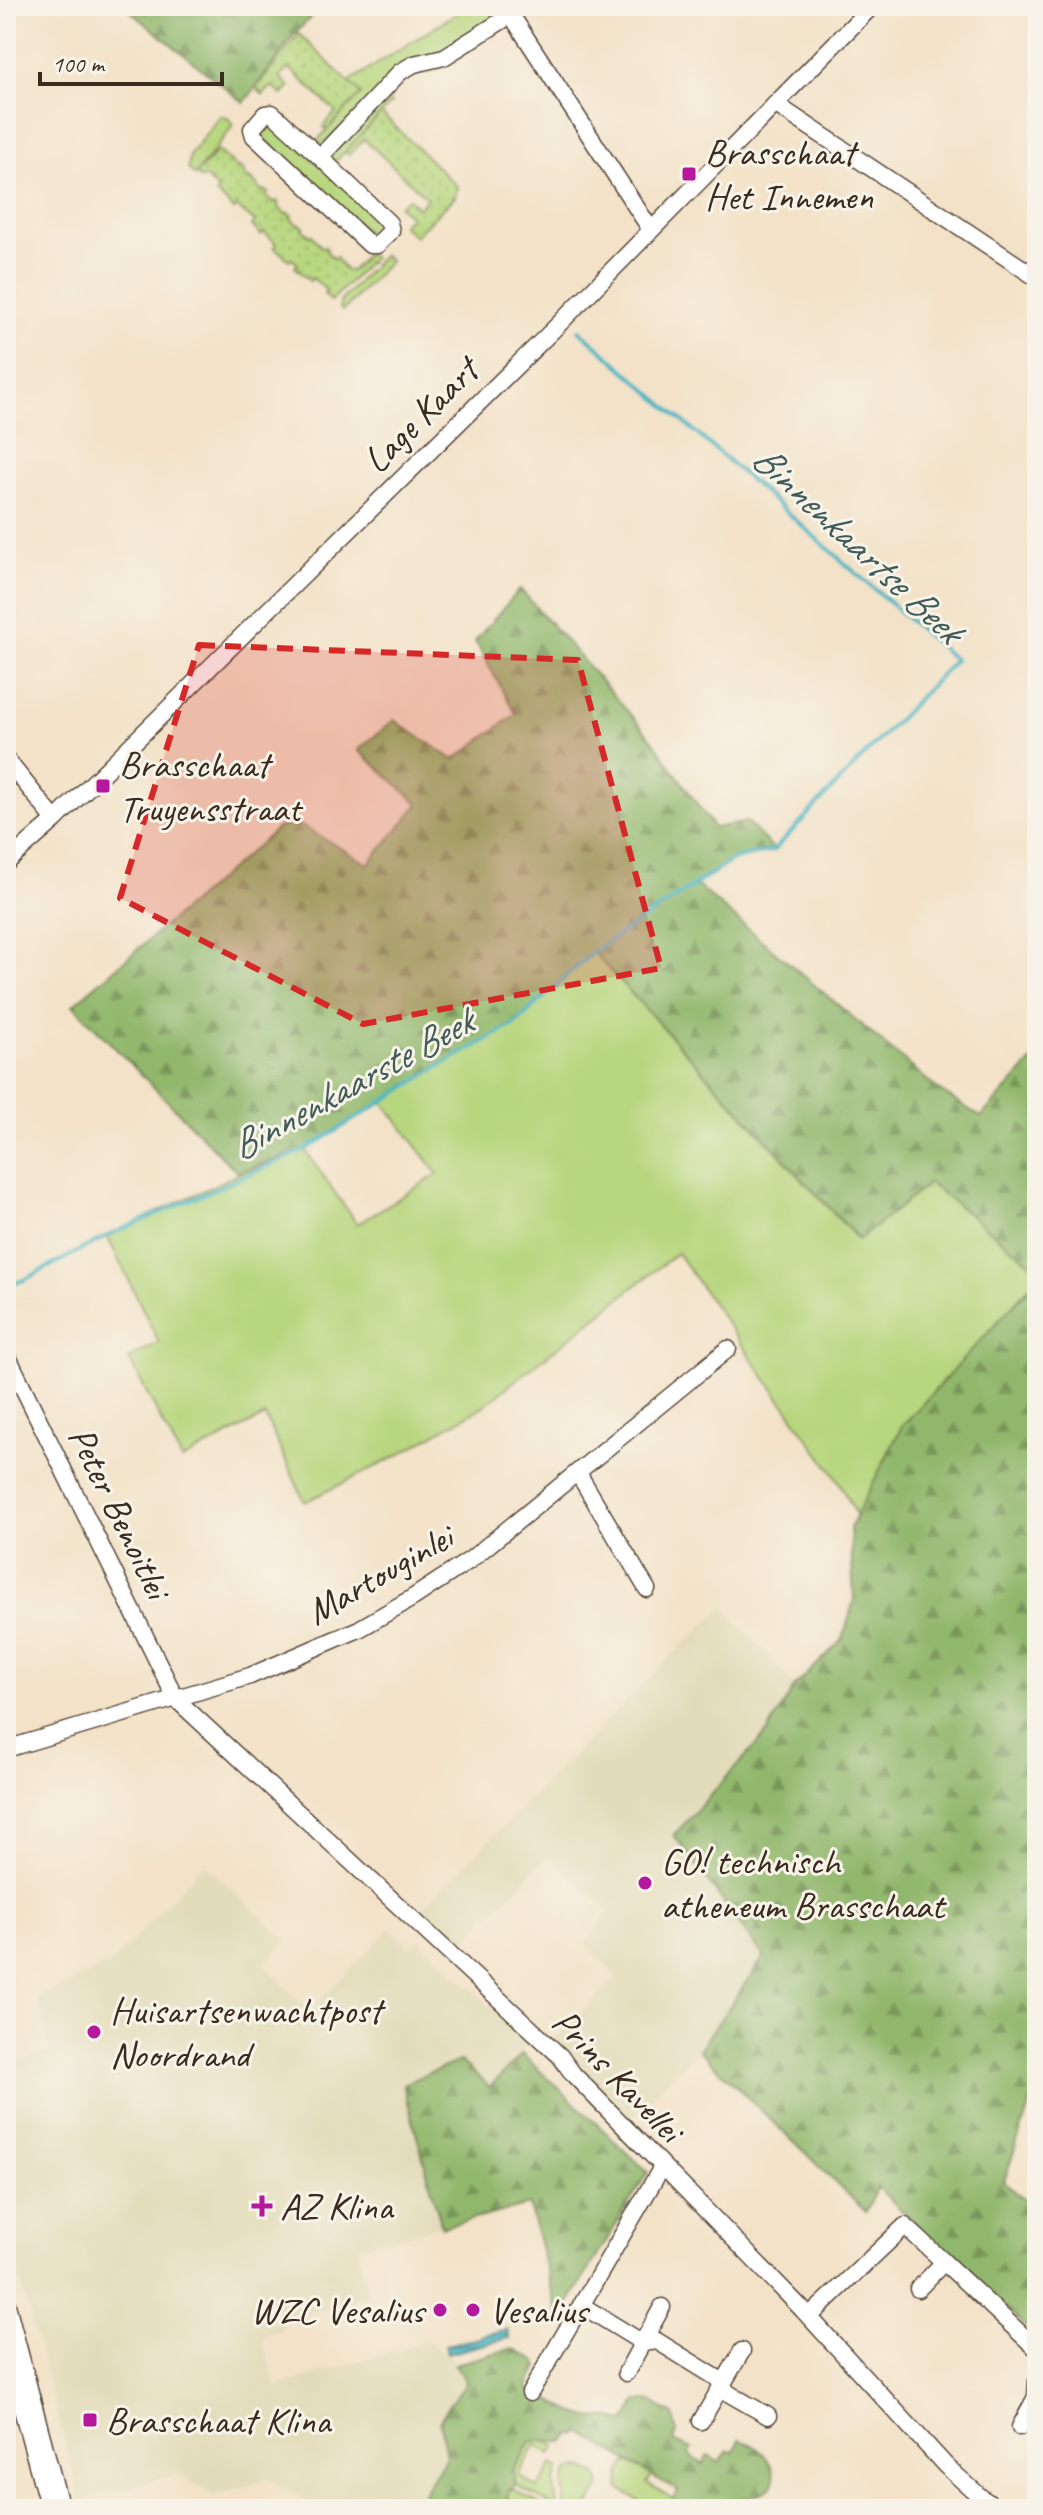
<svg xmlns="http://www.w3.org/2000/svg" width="1043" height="2515" font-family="Caveat,sans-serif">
	<defs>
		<pattern id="forest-firs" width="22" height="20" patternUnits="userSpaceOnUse" patternTransform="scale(2)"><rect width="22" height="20" fill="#91b76c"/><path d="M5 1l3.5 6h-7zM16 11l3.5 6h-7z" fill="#789558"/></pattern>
		<pattern id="garden-dots" width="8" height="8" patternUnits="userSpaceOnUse" patternTransform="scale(2)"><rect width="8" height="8" fill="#b7d67d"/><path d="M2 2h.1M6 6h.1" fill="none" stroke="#9eb86c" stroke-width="1.8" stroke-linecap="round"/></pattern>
		<pattern id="water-rules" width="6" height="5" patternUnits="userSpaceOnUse" patternTransform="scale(2)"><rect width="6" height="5" fill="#48b5c3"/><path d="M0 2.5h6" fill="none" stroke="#3d939e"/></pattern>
	</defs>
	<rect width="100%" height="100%" fill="#f7f3e8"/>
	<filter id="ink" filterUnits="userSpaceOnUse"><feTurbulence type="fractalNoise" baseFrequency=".0125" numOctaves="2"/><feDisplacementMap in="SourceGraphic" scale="16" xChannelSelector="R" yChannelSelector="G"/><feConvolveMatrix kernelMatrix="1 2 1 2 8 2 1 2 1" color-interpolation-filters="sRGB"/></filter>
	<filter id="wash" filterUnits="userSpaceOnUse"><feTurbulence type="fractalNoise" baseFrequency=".006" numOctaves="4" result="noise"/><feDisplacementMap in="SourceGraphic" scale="32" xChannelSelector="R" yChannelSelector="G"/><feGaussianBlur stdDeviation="1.8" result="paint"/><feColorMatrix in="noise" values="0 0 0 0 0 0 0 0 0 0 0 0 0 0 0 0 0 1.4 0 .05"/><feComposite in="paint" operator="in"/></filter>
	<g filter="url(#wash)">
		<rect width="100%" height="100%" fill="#f3e2c8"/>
		<path fill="#e3dcba" d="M724 1607 795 1686 767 1733 674 1835 764 1957 699 2050 629 2119 555 2039 617 1977 585 1943 609 1911 549 1855 459 1946 418 1912 683 1644Z
			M204 1864 287 1940 264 1965 310 2011 390 1928 410 1947 418 1939 525 2039 521 2052 648 2172 611 2183 357 2247 369 2295 286 2320 278 2332 265 2335 263 2343 276 2386 427 2341 492 2387 422 2509H320L269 2479 215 2496 176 2474 81 2501 6 2229V2064L51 2052 37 1997 111 1964Z"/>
		<path fill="#b7d67d" stroke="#79804e" stroke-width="2" d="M468 6H489L497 17 444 51 420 58 319 147 315 143 361 94 349 82Z
			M384 97 391 103 335 162 330 157Z
			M220 116H225L233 123V126L195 175 188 169 190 155Z
			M267 118 387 226 377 241 257 133Z
			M383 255 390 261 343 311 340 308V302Z
			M593 952 858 1240 929 1183 1037 1268V1279L902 1426 857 1516 840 1483 677 1253 482 1407 397 1456 305 1502 265 1416 182 1460 129 1359 159 1342 107 1236 236 1175 305 1150 357 1224 438 1174 383 1102 438 1067 515 1024Z
			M532 2441H546L556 2446 551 2454 536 2445 518 2475 538 2488 553 2464 559 2468 554 2484 557 2508 516 2485 513 2471Z
			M628 2462 652 2475 647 2483 673 2499 676 2509H643L646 2505 619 2488 620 2474Z
			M583 2467C611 2479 597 2493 585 2509H566C564 2491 557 2468 583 2467Z
			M513 2489 549 2509H531L521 2503 517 2509H502L508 2501 509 2491Z"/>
		<path fill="url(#forest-firs)" stroke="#667045" stroke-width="2" d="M124 6H321L293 36 244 103Z
			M520 589 652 739 714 828 747 822 774 850 734 859 696 885 940 1091 981 1117 1037 1056V1268L929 1183 859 1240 593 952 515 1024 438 1067 305 1150 237 1172 73 1005 279 827 300 825 368 864 419 804 358 750 394 720 454 760 516 714 475 641Z
			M1037 1279V2101L1032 2098 1004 2181 1037 2212V2337L877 2187 866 2212 699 2050 764 1957 674 1835 767 1733 795 1686 843 1639 854 1599 850 1528 902 1426Z
			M522 2054 648 2172 559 2319 529 2205 442 2227 403 2084 460 2061 490 2087Z
			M513 2348 537 2362 539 2367 527 2388 572 2412 593 2418 607 2416 623 2422 627 2421 637 2401H651L674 2415 677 2432 674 2441 692 2449 689 2455 703 2464 708 2456 720 2463 728 2450 732 2453 739 2440C753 2444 762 2450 769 2462 789 2495 750 2495 731 2502 727 2504 725 2508 721 2509 711 2512 687 2509 676 2509L673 2499 678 2491 580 2432 577 2436 573 2434 565 2442 532 2441 513 2471 516 2485 509 2491 508 2501 502 2509H414L446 2457 440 2422 448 2406 467 2382 455 2364Z"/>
		<path fill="url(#garden-dots)" stroke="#79804e" stroke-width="2" d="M299 34 361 94 327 130 323 127 336 112 289 68 280 77 290 87 282 95 272 86 263 95 256 88Z
			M381 113 457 186 455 197 415 236 402 225 410 216 399 206 408 198 419 208 427 198 364 139 349 155 345 152Z
			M218 150 238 169 241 168 244 171 243 173 250 181 252 179 262 192 265 190 268 193 266 196 274 203 277 201 279 205 278 207 286 214 288 213 292 216 290 218 298 225 300 224 304 227 302 229 310 236 312 235 322 248 324 246 327 249 326 251 334 259 336 257 345 270 351 271 368 253 373 258 331 301 324 294 327 291 313 278 310 281 295 267 298 264 291 258 289 260 274 247 277 244 264 232 261 235 252 226 255 222 237 207 234 210 216 193 218 190 205 177 201 179 196 174Z"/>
		<path fill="url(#water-rules)" stroke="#427070" stroke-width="2" d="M507 2329 509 2338 447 2354 445 2345 481 2338V2336Z"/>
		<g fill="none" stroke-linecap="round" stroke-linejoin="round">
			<path stroke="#48b5c3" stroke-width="4" d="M6 1286 24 1280 107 1236 305 1150 438 1067 515 1024 593 952 734 859 774 850 955 660 579 330"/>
		</g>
	</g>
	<g filter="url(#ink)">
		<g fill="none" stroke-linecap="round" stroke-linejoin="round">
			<g stroke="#574638" stroke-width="19">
				<path id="minor" d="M506 7 651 230
					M775 104 1037 278
					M320 157 272 113 265 114 252 129 254 136 370 245H377L391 231 389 223 320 157 400 72 414 64 444 57 511 15
					M6 759 55 820
					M6 863 55 820 559 324 872 6
					M6 1353 176 1699 560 2056 573 2074 802 2309 946 2466 983 2499 998 2509
					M578 1473 647 1589
					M6 1749 250 1676 359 1629 414 1597 470 1560 728 1349
					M944 2262 1037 2349
					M6 2301 61 2509
					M581 2305 643 2343 657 2341 717 2378 728 2393 768 2416
					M809 2317 905 2226 944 2262 918 2289
					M6 2350 49 2509
					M626 2373 662 2307
					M530 2393 662 2167
					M701 2421 742 2351
					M1020 2427 1036 2397 1037 2381"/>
			</g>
			<use href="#minor" stroke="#fff" stroke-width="16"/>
		</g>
	</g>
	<path fill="#d62828" fill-opacity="0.2" stroke="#d62828" stroke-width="6" stroke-dasharray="16 10" stroke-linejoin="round" d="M199 645 578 660 661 968 363 1024 120 898Z"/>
	<g fill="#b5179e" stroke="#f7f3e8" stroke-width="3">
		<rect x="681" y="166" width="16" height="16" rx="4"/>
		<rect x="95" y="778" width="16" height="16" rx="4"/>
		<circle cx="645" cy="1883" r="8"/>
		<circle cx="94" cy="2032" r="8"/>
		<path d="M258 2194h8v8h8v8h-8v8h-8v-8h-8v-8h8z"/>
		<circle cx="440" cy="2310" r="8"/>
		<circle cx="473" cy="2310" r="8"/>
		<rect x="82" y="2412" width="16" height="16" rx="4"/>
	</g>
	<g text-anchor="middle" stroke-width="6" stroke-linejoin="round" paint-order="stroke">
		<g font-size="38" fill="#3b2a1e" stroke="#f7f3e8" text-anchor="start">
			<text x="705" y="165">Brasschaat<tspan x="705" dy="44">Het Innemen</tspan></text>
			<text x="119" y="777">Brasschaat<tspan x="119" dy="44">Truyensstraat</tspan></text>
			<text x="661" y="1874">GO! technisch<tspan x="661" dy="44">atheneum Brasschaat</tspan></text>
			<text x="110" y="2023">Huisartsenwachtpost<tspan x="110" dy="44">Noordrand</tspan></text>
			<text x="280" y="2219">AZ Klina</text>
			<text x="424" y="2323" text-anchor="end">WZC Vesalius</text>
			<text x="489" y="2323">Vesalius</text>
			<text x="106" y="2433">Brasschaat Klina</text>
		</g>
		<g font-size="38" fill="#3b2a1e" stroke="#f7f3e8">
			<text transform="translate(420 415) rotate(-45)" y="13">Lage Kaart</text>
			<text transform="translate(120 1512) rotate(64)" y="13">Peter Benoitlei</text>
			<text transform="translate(379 1574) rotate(-30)" y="13">Martouginlei</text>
			<text transform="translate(618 2075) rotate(46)" y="13">Prins Kavellei</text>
		</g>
		<g font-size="40" font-style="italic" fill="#405b58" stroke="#f7f3e8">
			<text transform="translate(858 543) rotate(43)" y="14">Binnenkaartse Beek</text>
			<text transform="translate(351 1083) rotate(-29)" y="14">Binnenkaarste Beek</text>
		</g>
	</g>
	<rect width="1043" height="2515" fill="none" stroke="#f7f3e8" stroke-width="32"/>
	<path d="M40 72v12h182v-12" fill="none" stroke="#3b2a1e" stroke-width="4"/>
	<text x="52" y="72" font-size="24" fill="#3b2a1e" stroke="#f7f3e8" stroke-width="6" paint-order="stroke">100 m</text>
</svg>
